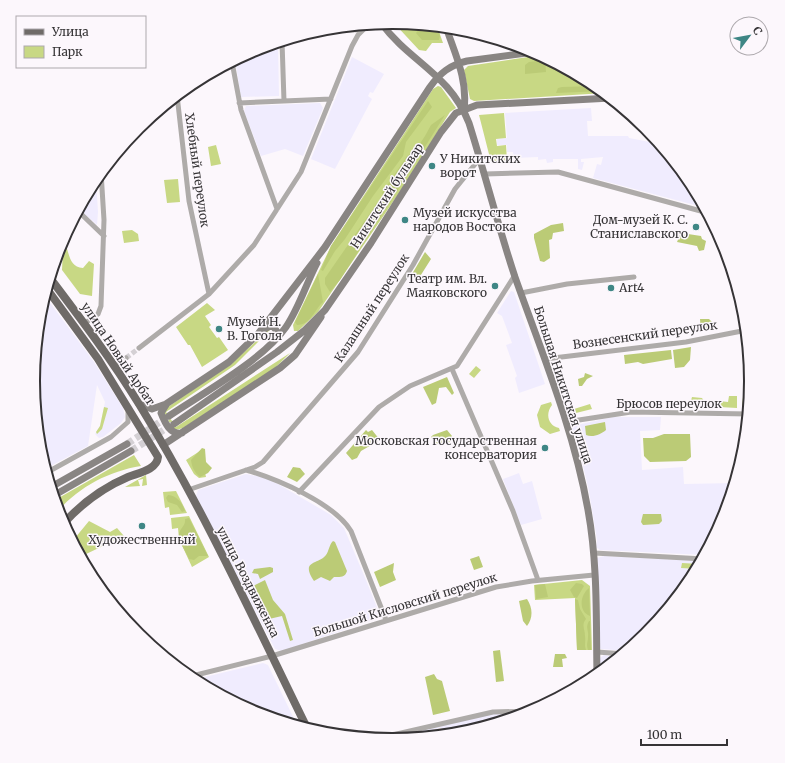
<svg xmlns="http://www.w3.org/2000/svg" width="785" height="763" font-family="Merriweather,serif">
	<rect width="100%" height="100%" fill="#fcf7fc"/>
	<path fill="#f0ecfe" d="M278 42 279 96 241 97 235 60 255 49Z
		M352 57 384 74 373 93 370 92 368 96 372 99 335 169 311 159Z
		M320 103 323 108 303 156 285 149 261 156 244 111 246 106Z
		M591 108 592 121H587L588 136H628L629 138 660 144 692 182 706 208 593 178 597 164 601 165 603 157 581 159V162H584L582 170 578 169V159H553V162L547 163 546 159 538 160V157L514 158 513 152H507V145H497V139L507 138 505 113Z
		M96 179 98 212 97 225 79 209Z
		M511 291 514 292 545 384 519 393 515 378 517 376 506 345 512 343 502 316 497 313Z
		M45 296 94 362 123 408 125 417 121 423 103 437 99 438 95 434 100 426 105 402 97 385 88 446 45 469 40 451 33 381 40 311Z
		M613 417H661L660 430 640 431 642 470 683 467 684 484 736 483 725 519 705 555 600 550 596 547 597 540 589 491 580 453 572 428 577 425Z
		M519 473 523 484 532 481 542 519 521 525 503 479Z
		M246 474 266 478 278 484 331 515 344 528 366 580 380 615 379 618 282 651 275 649 196 496 198 490Z
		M604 556 702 561 691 581 647 636 628 651 601 649 599 648 597 558Z
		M604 655 620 658 602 672 600 670V658Z
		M263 663 268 665 298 727 255 714 192 680Z
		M532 712 462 734 392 741 381 740 495 713Z"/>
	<path fill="#feecdb" d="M441 728 443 736 388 741Z"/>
	<path fill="#c8d884" d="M393 22 437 26 443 43H432L426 51 419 50Z
		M541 55 592 83 605 93 474 101 470 99 464 70 468 66Z
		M438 86 441 87 456 108 450 112 397 196 318 312 298 331H294L293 325 331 246 433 89Z
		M504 113 506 138 496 139 497 146 506 145 507 161 491 162 479 115Z
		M216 145 221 164 211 166 208 147Z
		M178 179 180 202 167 203 164 180Z
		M132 230 138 234 139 241 124 243 122 231Z
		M63 249H67C70 258 71 267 83 268L89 261 94 264 92 296 80 294 62 270Z
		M207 303 215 310 205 316 211 325 209 327 217 338 219 337 228 350 202 367 190 345H188L176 327Z
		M268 329 270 330 235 365 166 412 176 427 290 353 275 368 183 428 176 430 172 428 164 413 168 407 230 364 251 346Z
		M476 366 481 370 474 378 469 374Z
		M729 396H737V408L719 407V401L728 402Z
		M743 396 751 397 749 408H742Z
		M692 397 702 398 704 401 702 404H690Z
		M551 402 552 405C545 414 548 426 559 428L560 431 550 434 540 427 537 415 541 405Z
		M590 404 592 409 576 413 574 409Z
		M104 407 108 408 102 429 97 434 96 432 100 426Z
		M200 451 206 477 199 478 194 474 186 460Z
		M134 455 141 466C109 471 79 487 58 511L55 500Z
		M146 475 147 485 142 486 143 479 138 480 140 486 125 487Z
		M176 491 187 513 170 515 169 507 165 508 163 492Z
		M189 516 209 557 192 567 179 539 178 528 172 529 171 518Z
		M89 521 110 532 117 528 124 536 84 555 75 538Z
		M682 563 700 564 698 569 681 568Z
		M582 580 590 586 592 650H577L575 598 535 600 534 585Z"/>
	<path fill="#bbcb76" d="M420 25 437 26 440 36 439 40H422L416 33 420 28Z
		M545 60 546 72 525 74V65L529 62Z
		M596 86 602 91 556 93 558 88 562 87Z
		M428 101 432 107 406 142 403 156 373 196 345 239 335 251 323 271 321 270 331 246Z
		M445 115 389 204 340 280 330 292 325 284V278L377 203H380L383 196 382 193 407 156 415 151 425 136 431 125Z
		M563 223 564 231 553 233 552 239 549 240 550 258 544 262 540 261 534 238V234L551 225Z
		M688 234 701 236 702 239 706 241 704 250 699 251 697 246 677 242 680 235Z
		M425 252 431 259 419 278 412 274Z
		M318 274 323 302C314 310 311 325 297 325L295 322Z
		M700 319H709L714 324V329L701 331Z
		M691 347 690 360 684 367 675 368 673 350Z
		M671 350 672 359 643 364 638 362 625 364 624 355Z
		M585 373 593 376 587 379 582 386H579L578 379 584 377Z
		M447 377 454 393 452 395 446 387 439 388 436 403 432 405 423 387Z
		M605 422 606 430C601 434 593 438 586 435L585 426Z
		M366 430 368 432 372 430 380 440 361 451 357 458 352 460 346 453Z
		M447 430 452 436 450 442 439 445 434 442 431 437 433 435Z
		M664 434H690L691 457 686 461 650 462 644 456 643 438H653Z
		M202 448 205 449 206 462 212 468 208 473 200 477C194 472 192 467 191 460Z
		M293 467 300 468 305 474 297 482 287 477Z
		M168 495C177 496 182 502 185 511L182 512 177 505 168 502 166 498Z
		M643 514H661L662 521 659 524 643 525 641 522Z
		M189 518 208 556H199L194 560 189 559C187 553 178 541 179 534 180 528 186 526 185 519Z
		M333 541 335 542 347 571C345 578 340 577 334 577L330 581 321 577 314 581C300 560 318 565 326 555 329 551 329 545 333 541Z
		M479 556 483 567 474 570 470 559Z
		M394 563 393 572 396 580 380 587 374 572Z
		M270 567 273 568V572L260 579 258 574 252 573 254 569Z
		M265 580 273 600 285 614 293 640 290 641 282 616 269 619 253 586Z
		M576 583 582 584 584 586 577 598 574 597 570 590Z
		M545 584 548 597 536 599 535 585Z
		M589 588 590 616C578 611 580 595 589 588Z
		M527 599C533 608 533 618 527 626L523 621 519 601Z
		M575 599 578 600 580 609 586 619C581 625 585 629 585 636 586 642 584 644 586 650H577Z
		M589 621H590L591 650H588C586 644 588 642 588 637 589 630 585 628 589 621Z
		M500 650 504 681 496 682 493 651Z
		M555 654H565L567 658 562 659 563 667H553Z
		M434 674 437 679 442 681 450 711 433 715 425 677Z
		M234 702C247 704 258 703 265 717L255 714Z"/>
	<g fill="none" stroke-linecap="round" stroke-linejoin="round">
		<path stroke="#d4d0d4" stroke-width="5" stroke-dasharray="5 2.5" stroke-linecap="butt" d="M126 358 139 348"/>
		<path stroke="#d4d0d4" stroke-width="7" stroke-dasharray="7 3.5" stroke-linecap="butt" d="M127 444 169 416
			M131 451 173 424"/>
		<path stroke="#aeaba9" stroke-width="5" d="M321 29 363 30
			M282 41 284 101
			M232 62 241 110 277 209
			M177 95 189 201 209 294
			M239 103 331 99
			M485 174 558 172 708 213
			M78 211 104 236
			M521 293 567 284 634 277
			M85 323 98 314 101 306 104 220 101 172
			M139 348 209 294 254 245 301 172 352 46 358 35 369 24
			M545 359 686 342 747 330
			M115 366 126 358
			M452 369 513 511 538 580
			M566 422 631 412 749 414
			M246 470C277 479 334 503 351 531L386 620
			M46 473 111 437 128 422V412
			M188 490 255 467 263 462 358 352 413 265 455 189 480 158
			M299 492 379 407 410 386 457 366 515 275
			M594 553 704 559
			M597 652 625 654
			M188 677 272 656 496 587 532 581 594 575
			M375 739 493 712 536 711"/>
		<path stroke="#898583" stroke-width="7" d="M381 23C411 63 449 73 469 123 485 174 498 226 515 277 542 353 574 430 588 510 598 565 596 621 597 676
			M446 27C455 54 468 80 464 109
			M263 330 270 326 274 327 277 332 275 338
			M139 404 152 409 166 404 229 362 258 334 325 247 430 87C440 73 450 65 467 61L534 52
			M166 405 161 413C165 423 170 435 182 433
			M169 416C203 393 263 360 286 327 299 308 306 284 317 263
			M174 424 277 352 305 330 325 310 371 243 441 132 456 113 477 105 611 98
			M163 445 280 368 295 355 321 317
			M51 487 127 444
			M53 496 131 451"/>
		<path stroke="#6f6b68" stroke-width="8" d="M50 278C81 319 112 360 139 404 203 508 254 620 308 730
			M47 289 98 359 158 457C157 470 138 473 128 477 102 488 82 503 63 524"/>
	</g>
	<g fill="#3e8685" stroke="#fcf7fc" stroke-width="1.5">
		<circle cx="432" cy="166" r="4"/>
		<circle cx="405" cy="220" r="4"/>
		<circle cx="696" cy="227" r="4"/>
		<circle cx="495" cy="286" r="4"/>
		<circle cx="611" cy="288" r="4"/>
		<circle cx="219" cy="329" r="4"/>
		<circle cx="545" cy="448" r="4"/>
		<circle cx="142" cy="526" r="4"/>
	</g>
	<g text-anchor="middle" stroke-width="3" stroke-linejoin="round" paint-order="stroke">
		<g font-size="12" fill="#363436" stroke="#fcf7fc" text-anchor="start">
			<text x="440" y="163">У Никитских<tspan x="440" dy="14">ворот</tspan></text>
			<text x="413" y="217">Музей искусства<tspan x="413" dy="14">народов Востока</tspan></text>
			<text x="688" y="224" text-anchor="end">Дом-музей К. С.<tspan x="688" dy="14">Станиславского</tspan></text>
			<text x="487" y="283" text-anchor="end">Театр им. Вл.<tspan x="487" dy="14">Маяковского</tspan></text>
			<text x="619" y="292">Art4</text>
			<text x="227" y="326">Музей Н.<tspan x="227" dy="14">В. Гоголя</tspan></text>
			<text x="537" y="445" text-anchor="end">Московская государственная<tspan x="537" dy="14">консерватория</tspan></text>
			<text x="142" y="544" text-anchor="middle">Художественный</text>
		</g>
		<g font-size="12" fill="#363436" stroke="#fcf7fc">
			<text transform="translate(197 170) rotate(82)" y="4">Хлебный переулок</text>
			<text transform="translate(387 196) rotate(-57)" y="4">Никитский бульвар</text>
			<text transform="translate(372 308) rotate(-57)" y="4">Калашный переулок</text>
			<text transform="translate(645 335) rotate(-8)" y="4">Вознесенский переулок</text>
			<text transform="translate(118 354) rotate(56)" y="4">улица Новый Арбат</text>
			<text transform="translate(563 385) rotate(72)" y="4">Большая Никитская улица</text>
			<text x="669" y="408">Брюсов переулок</text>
			<text transform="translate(248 582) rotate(63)" y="4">улица Воздвиженка</text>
			<text transform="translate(405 605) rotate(-17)" y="4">Большой Кисловский переулок</text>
		</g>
	</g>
	<path d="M0 0H785V763H0ZM40 381a352 352 0 1 1 704 0a352 352 0 1 1-704 0Z" fill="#fcf7fc" fill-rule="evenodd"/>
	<path fill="none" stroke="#363436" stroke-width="2" d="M40 381a352 352 0 1 1 704 0a352 352 0 1 1-704 0Z"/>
	<rect x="16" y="16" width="130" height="52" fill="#fcf7fc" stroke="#ada9ad"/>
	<rect x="24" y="29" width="20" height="6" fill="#6f6b68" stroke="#ada9ad"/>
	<text x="52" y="36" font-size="12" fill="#363436">Улица</text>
	<rect x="24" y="46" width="20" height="12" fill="#c8d884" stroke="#ada9ad"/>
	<text x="52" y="56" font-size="12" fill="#363436">Парк</text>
	<g transform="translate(749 36) rotate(58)"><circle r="19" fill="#fcf7fc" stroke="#ada9ad"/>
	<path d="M0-3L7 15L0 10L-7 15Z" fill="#3e8685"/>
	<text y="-6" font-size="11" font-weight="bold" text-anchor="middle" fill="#363436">С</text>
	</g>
	<path d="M641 739v6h86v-6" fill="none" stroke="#363436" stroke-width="2"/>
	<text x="647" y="739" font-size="12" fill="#363436" stroke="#fcf7fc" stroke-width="3" paint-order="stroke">100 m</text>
</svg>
